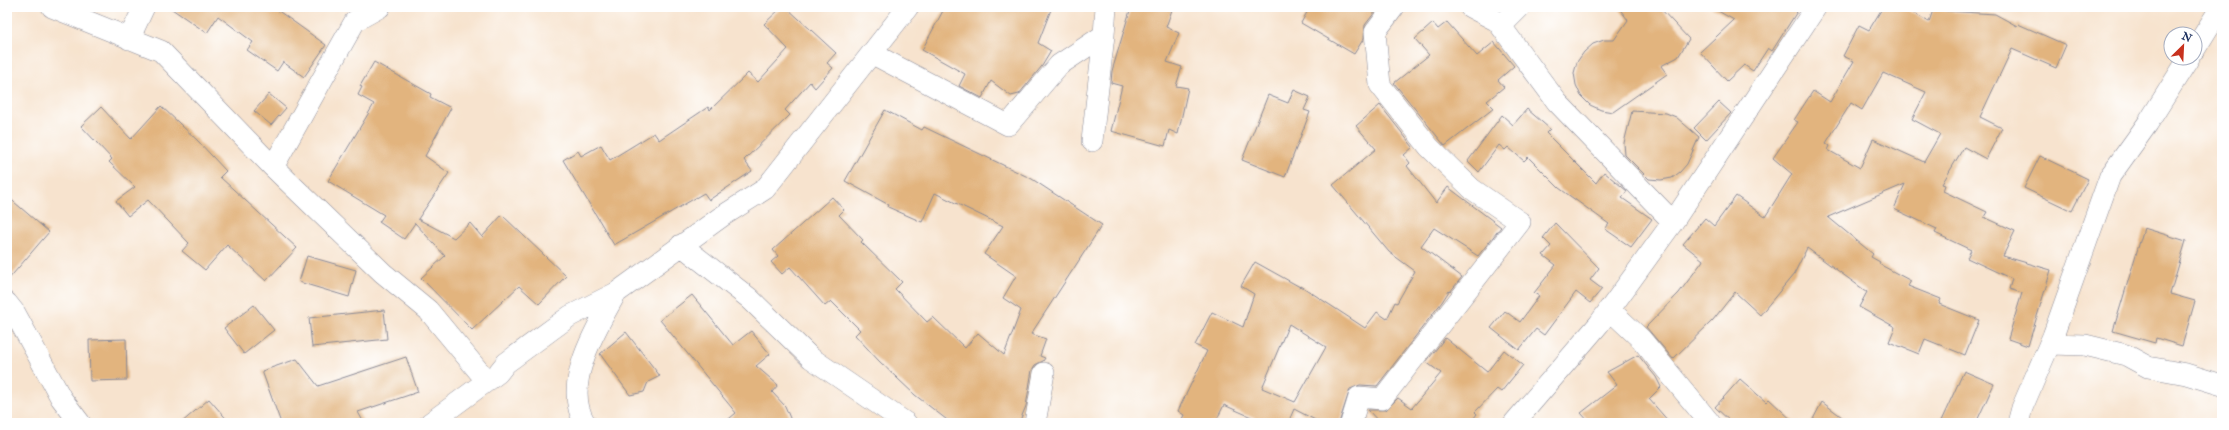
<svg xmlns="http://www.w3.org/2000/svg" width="2229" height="430" font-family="'IM FELL English',serif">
	<rect width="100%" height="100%" fill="#fff"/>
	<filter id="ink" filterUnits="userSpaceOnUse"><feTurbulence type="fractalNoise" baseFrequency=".025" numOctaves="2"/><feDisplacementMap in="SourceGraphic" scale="8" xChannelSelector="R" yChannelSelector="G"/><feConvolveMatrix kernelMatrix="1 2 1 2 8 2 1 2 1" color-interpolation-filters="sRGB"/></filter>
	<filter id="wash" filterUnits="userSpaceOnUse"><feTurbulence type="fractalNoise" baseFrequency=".012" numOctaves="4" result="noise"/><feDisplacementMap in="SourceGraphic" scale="16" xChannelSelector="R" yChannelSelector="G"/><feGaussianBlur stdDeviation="0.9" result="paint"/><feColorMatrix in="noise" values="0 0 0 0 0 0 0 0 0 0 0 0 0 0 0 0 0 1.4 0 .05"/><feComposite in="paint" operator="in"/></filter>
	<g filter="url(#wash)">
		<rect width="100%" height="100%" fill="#f7e3ce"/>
		<g id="blocks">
			<path fill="#e2b47e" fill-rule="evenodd" d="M169 7H273L326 45 304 77 283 62 277 71 247 50 253 42 218 16 207 33Z
				M782 7H786L836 53 827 63 833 68 815 88 810 82 785 110 790 115 744 160 752 171 709 200 704 193 614 245 563 160 578 151 581 156 601 145 610 160 654 133 659 140 708 107 710 110 748 73 758 82 788 49 764 24Z
				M945 7H1052L1038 43 1051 51 1042 66 1019 94 1011 96 991 81 982 98 959 86 965 74 922 50Z
				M1131 7H1173L1166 27 1179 33 1167 62 1182 67 1176 86 1188 88 1178 134 1169 130 1165 146 1111 131 1122 86 1111 83 1112 71Z
				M1310 7H1379L1365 25 1364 38 1354 54 1301 23Z
				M1618 7H1659L1689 39 1678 57 1661 66 1667 74 1613 112 1601 110 1590 105 1581 96 1576 85 1574 73 1577 62 1584 52 1593 44 1604 40H1614L1628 20Z
				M1711 7H1800L1772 51 1768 48 1753 71 1744 65 1727 81 1700 52 1734 20Z
				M1883 7H1903L1929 22 1934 7 1946 11 1995 14 2017 26 2018 24 2066 45 2056 68 2012 49 1980 117 2002 128 1986 159 1964 147 1942 184 1945 185 1943 191 1987 212 1984 217 2015 231 2003 256 2051 270 2028 346 2008 339 2022 293 2009 289 2012 279 1967 258 1971 250 1935 233 1937 229 1894 209 1905 184 1828 217 1873 254 1871 257 1880 262 1879 264 1911 281 1908 286 1941 299 1939 304 1979 320 1965 355 1925 339 1919 354 1889 342 1895 327 1859 307 1867 292 1807 248 1794 274 1760 315 1735 292 1713 320 1673 359 1646 327 1679 293 1702 262 1703 260 1683 244 1705 218 1714 226 1736 196 1765 217 1792 174 1773 158 1798 122 1794 120 1813 91 1830 102 1854 61 1843 56 1859 25 1869 30ZM1883 73 1926 92 1912 119 1940 134 1924 162 1873 139 1860 168 1828 150 1830 146 1826 143 1851 103 1862 110Z
				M1447 22 1477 56 1494 42 1514 66 1498 80 1504 87 1487 101 1494 108 1445 146 1394 83 1429 55 1415 39 1433 23 1438 29Z
				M374 62 431 94 430 97 451 108 425 156 449 173 418 219 454 238 470 223 482 237 502 215 566 276 539 304 519 286 472 330 421 278 445 256 415 223 404 239 379 222 384 215 328 181 374 104 358 95 362 87 360 86Z
				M1294 90 1310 97 1304 110 1310 112 1285 177 1242 160 1268 95 1288 103Z
				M269 94 286 108 271 125 254 111Z
				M1719 102 1731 113 1706 140 1694 128Z
				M1380 105 1413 147 1404 155 1410 163 1407 166 1436 203 1448 187 1501 227 1478 256 1434 228 1421 246 1462 277 1450 292 1449 291 1442 302 1377 386 1360 385 1350 389 1339 423H1321L1294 409 1288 423H1265L1224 405 1215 423H1180L1184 415 1178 411 1207 351 1195 345 1212 312 1243 327 1254 294 1241 286 1255 262 1300 287 1301 286 1365 328 1377 312 1387 319 1395 302 1397 303 1415 271 1389 252 1333 185 1376 149 1356 126ZM1289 324 1326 347 1295 402 1262 388Z
				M161 106 198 141 226 171 220 177 297 248 266 281 227 245 205 270 182 251 189 243 148 200 128 216 116 201 135 187 109 162 112 159 81 126 101 107 131 139Z
				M1527 109 1550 129 1546 133 1596 183 1604 172 1627 191 1622 198 1652 219 1631 247 1605 229 1609 224 1559 188 1528 157 1524 161 1508 147 1505 150 1499 145 1479 172 1468 161 1502 115 1513 125Z
				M885 110 922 130 924 127 1032 179 1102 225 1031 334 1046 339 1040 356 1045 358 1043 361 1035 365 1032 370 1026 406 1019 423H951L915 395 879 361 855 335 860 330 831 301 825 306 790 267 782 274 771 262 778 256 773 250 832 197 844 210 839 215 863 240 861 242 902 282 895 289 927 322 933 317 965 348 978 333 1004 355 1021 310 1003 298 1016 276 984 254 1003 226 935 193 922 222 888 207 889 205 845 181Z
				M1632 111 1666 113 1676 117 1699 137 1687 164 1680 172 1672 178 1661 180 1649 179 1625 155 1624 143Z
				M2040 156 2088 179 2072 211 2024 188Z
				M7 196 49 232 7 281Z
				M1555 223 1599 268 1590 280 1602 289 1590 303 1576 292 1544 335 1536 329 1519 350 1491 328 1505 311 1520 322 1539 296 1534 293 1556 265 1543 255 1551 246 1543 238Z
				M2144 228 2186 241 2170 294 2195 301 2182 346 2156 338 2155 343 2113 331Z
				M307 256 356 270 349 297 299 282Z
				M692 295 733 345 751 331 770 354 756 366 778 385 772 392 785 406 792 423H724L736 413 660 320Z
				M254 305 274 330 244 354 224 328Z
				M384 310 387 339 312 347 309 318Z
				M626 332 660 376 648 382 644 392 630 395 600 354Z
				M1445 338 1487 372 1504 350 1523 365 1501 392 1497 389 1475 412 1477 414 1470 423H1380L1368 410H1386L1398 398 1412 408 1441 373 1426 362Z
				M126 339 127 380 90 381 89 340Z
				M1638 355 1656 377 1661 387 1649 399 1670 423H1590L1581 413 1617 385 1607 372Z
				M406 357 418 392 358 412 364 423H281L262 371 297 359 318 386Z
				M1964 371 1994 384 1976 423H1940Z
				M1740 379 1766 402 1769 399 1795 423H1732L1715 407Z
				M209 399 230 423H181Z
				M1822 402 1850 423H1811Z"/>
		</g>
	</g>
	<g filter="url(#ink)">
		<use href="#blocks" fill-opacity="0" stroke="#898996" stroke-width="1"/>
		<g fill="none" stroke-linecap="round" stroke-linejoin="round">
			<g stroke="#898996" stroke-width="22">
				<path id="street" d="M52 7 161 51 273 167 355 21 380 7
					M1470 7 1497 21 1557 102 1673 222
					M1501 26 1520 7
					M129 39 144 7
					M2195 49 2221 7
					M873 54 1008 125 1059 65 1104 35 1106 7
					M1092 141 1104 35
					M273 167 383 273 428 310 486 380
					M681 245 749 298 811 358 906 423
					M7 303 15 313 61 398 80 423
					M1609 309 1641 339 1710 423
					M2050 344 2085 345 2126 355 2148 367 2186 374 2222 385
					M430 423 498 373 506 363 570 316 616 293 721 217 765 189 908 7
					M585 423C561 384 597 327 616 293
					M1035 423 1044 373
					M1351 423 1359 397 1382 399 1520 222 1472 189 1429 147 1380 85 1375 32 1394 7
					M1514 423 1599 324 1673 222 1816 7
					M2018 423 2022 408 2053 336 2110 176 2148 123 2189 58"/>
			</g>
			<use href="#street" stroke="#fff" stroke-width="21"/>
		</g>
	</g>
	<rect width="2229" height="430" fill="none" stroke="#fff" stroke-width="24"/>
	<g transform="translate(2183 46) rotate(24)"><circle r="19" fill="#ffffff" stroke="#a4acbf"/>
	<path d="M0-3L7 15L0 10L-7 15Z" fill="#c8321e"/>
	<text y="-6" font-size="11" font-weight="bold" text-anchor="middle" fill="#1b2f5e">N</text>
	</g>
</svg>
